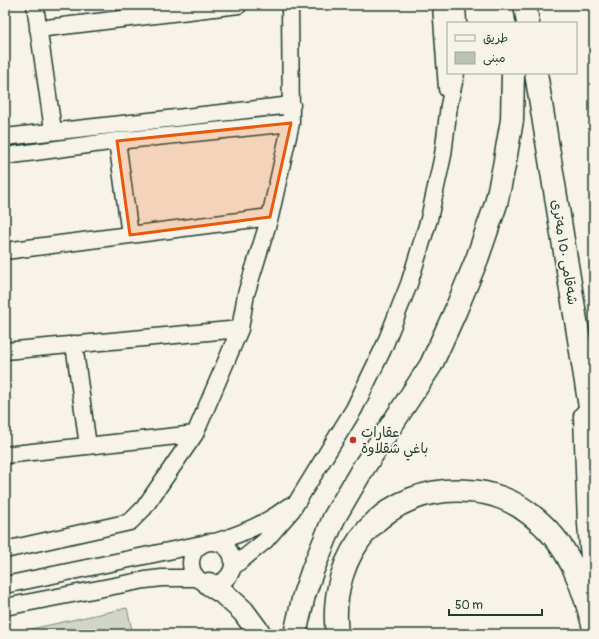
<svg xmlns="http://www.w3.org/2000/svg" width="599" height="639" font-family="Pangolin,'Playpen Sans Arabic',sans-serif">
	<rect width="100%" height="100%" fill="#f7f3e8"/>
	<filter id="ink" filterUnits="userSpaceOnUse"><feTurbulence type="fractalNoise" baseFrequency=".025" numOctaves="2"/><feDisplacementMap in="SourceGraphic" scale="8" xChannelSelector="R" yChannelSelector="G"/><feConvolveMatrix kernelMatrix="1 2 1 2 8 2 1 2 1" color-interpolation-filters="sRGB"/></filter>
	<g filter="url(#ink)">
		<path fill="#d3d5ca" stroke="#79897f" d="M127 608 133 634H8Z"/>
		<path fill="#bbc1b6" stroke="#1f3d34" d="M18 631V634H5Z"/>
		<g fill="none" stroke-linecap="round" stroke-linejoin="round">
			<g stroke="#1f3d34" stroke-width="19">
				<path id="minor" d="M35 5 53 130
					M441 5 447 89
					M457 5 458 23
					M38 29 239 5
					M5 137 292 105
					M117 141 130 235
					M5 156 117 141 291 123
					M5 251 270 217
					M74 344 88 446
					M5 351 240 329
					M5 455 195 434
					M191 563a21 21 0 1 1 42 0a21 21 0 1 1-42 0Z
					M215 542C242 534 266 524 289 506
					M5 550 130 522 144 508 195 434 240 329 246 294 270 217 291 123 290 5
					M233 567 265 541 292 510 354 409 384 347 409 284 429 219 443 155 449 105 456 73
					M5 585 202 544
					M5 607 145 580 162 578H197"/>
			</g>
			<g stroke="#1f3d34" stroke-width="25">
				<path id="highway" d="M525 5 528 23
					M536 73 594 432
					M585 416 589 524 594 580
					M209 584 223 593 243 611 260 634
					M295 634 304 595 313 569 334 518 362 470 431 365 455 312 477 259 496 204 504 166 512 120 513 73
					M337 634C327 553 385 484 469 491 490 492 513 500 530 514 569 543 582 583 594 628"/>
			</g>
			<use href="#minor" stroke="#f7f3e8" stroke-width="16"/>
			<use href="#highway" stroke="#f7f3e8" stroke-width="22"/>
		</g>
	</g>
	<path fill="#e8590c" fill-opacity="0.2" stroke="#e8590c" stroke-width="3" stroke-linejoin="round" d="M291 123 270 217 130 235 117 141Z"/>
	<circle fill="#c8321e" stroke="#f7f3e8" stroke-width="1.5" cx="353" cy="440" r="4"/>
	<g text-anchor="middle" stroke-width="3.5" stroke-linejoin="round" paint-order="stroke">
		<g font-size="14" fill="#1f3d34" stroke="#f7f3e8">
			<text transform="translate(565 252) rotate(81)" y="5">شەقامی ١٥٠ مەتری</text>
		</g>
		<g font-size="14" fill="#1f3d34" stroke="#f7f3e8" text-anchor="start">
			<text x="361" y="437">عقارات<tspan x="361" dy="16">باغي شقلاوة</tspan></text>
		</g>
	</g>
	<rect width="599" height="639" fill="none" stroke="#f7f3e8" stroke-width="20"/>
	<rect x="10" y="10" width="579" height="619" fill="none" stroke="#1f3d34" stroke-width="1.5" filter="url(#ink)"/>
	<rect x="447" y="22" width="130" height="52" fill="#f7f3e8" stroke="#a1aaa0"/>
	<rect x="455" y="35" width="20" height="6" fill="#f7f3e8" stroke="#a1aaa0"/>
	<text x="483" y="42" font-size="12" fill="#1f3d34">طريق</text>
	<rect x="455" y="52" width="20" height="12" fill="#bbc1b6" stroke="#a1aaa0"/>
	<text x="483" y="62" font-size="12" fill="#1f3d34">مبنى</text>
	<path d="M449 609v6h93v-6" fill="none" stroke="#1f3d34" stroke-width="2"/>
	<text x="455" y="609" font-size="12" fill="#1f3d34" stroke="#f7f3e8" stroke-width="3" paint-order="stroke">50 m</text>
</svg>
